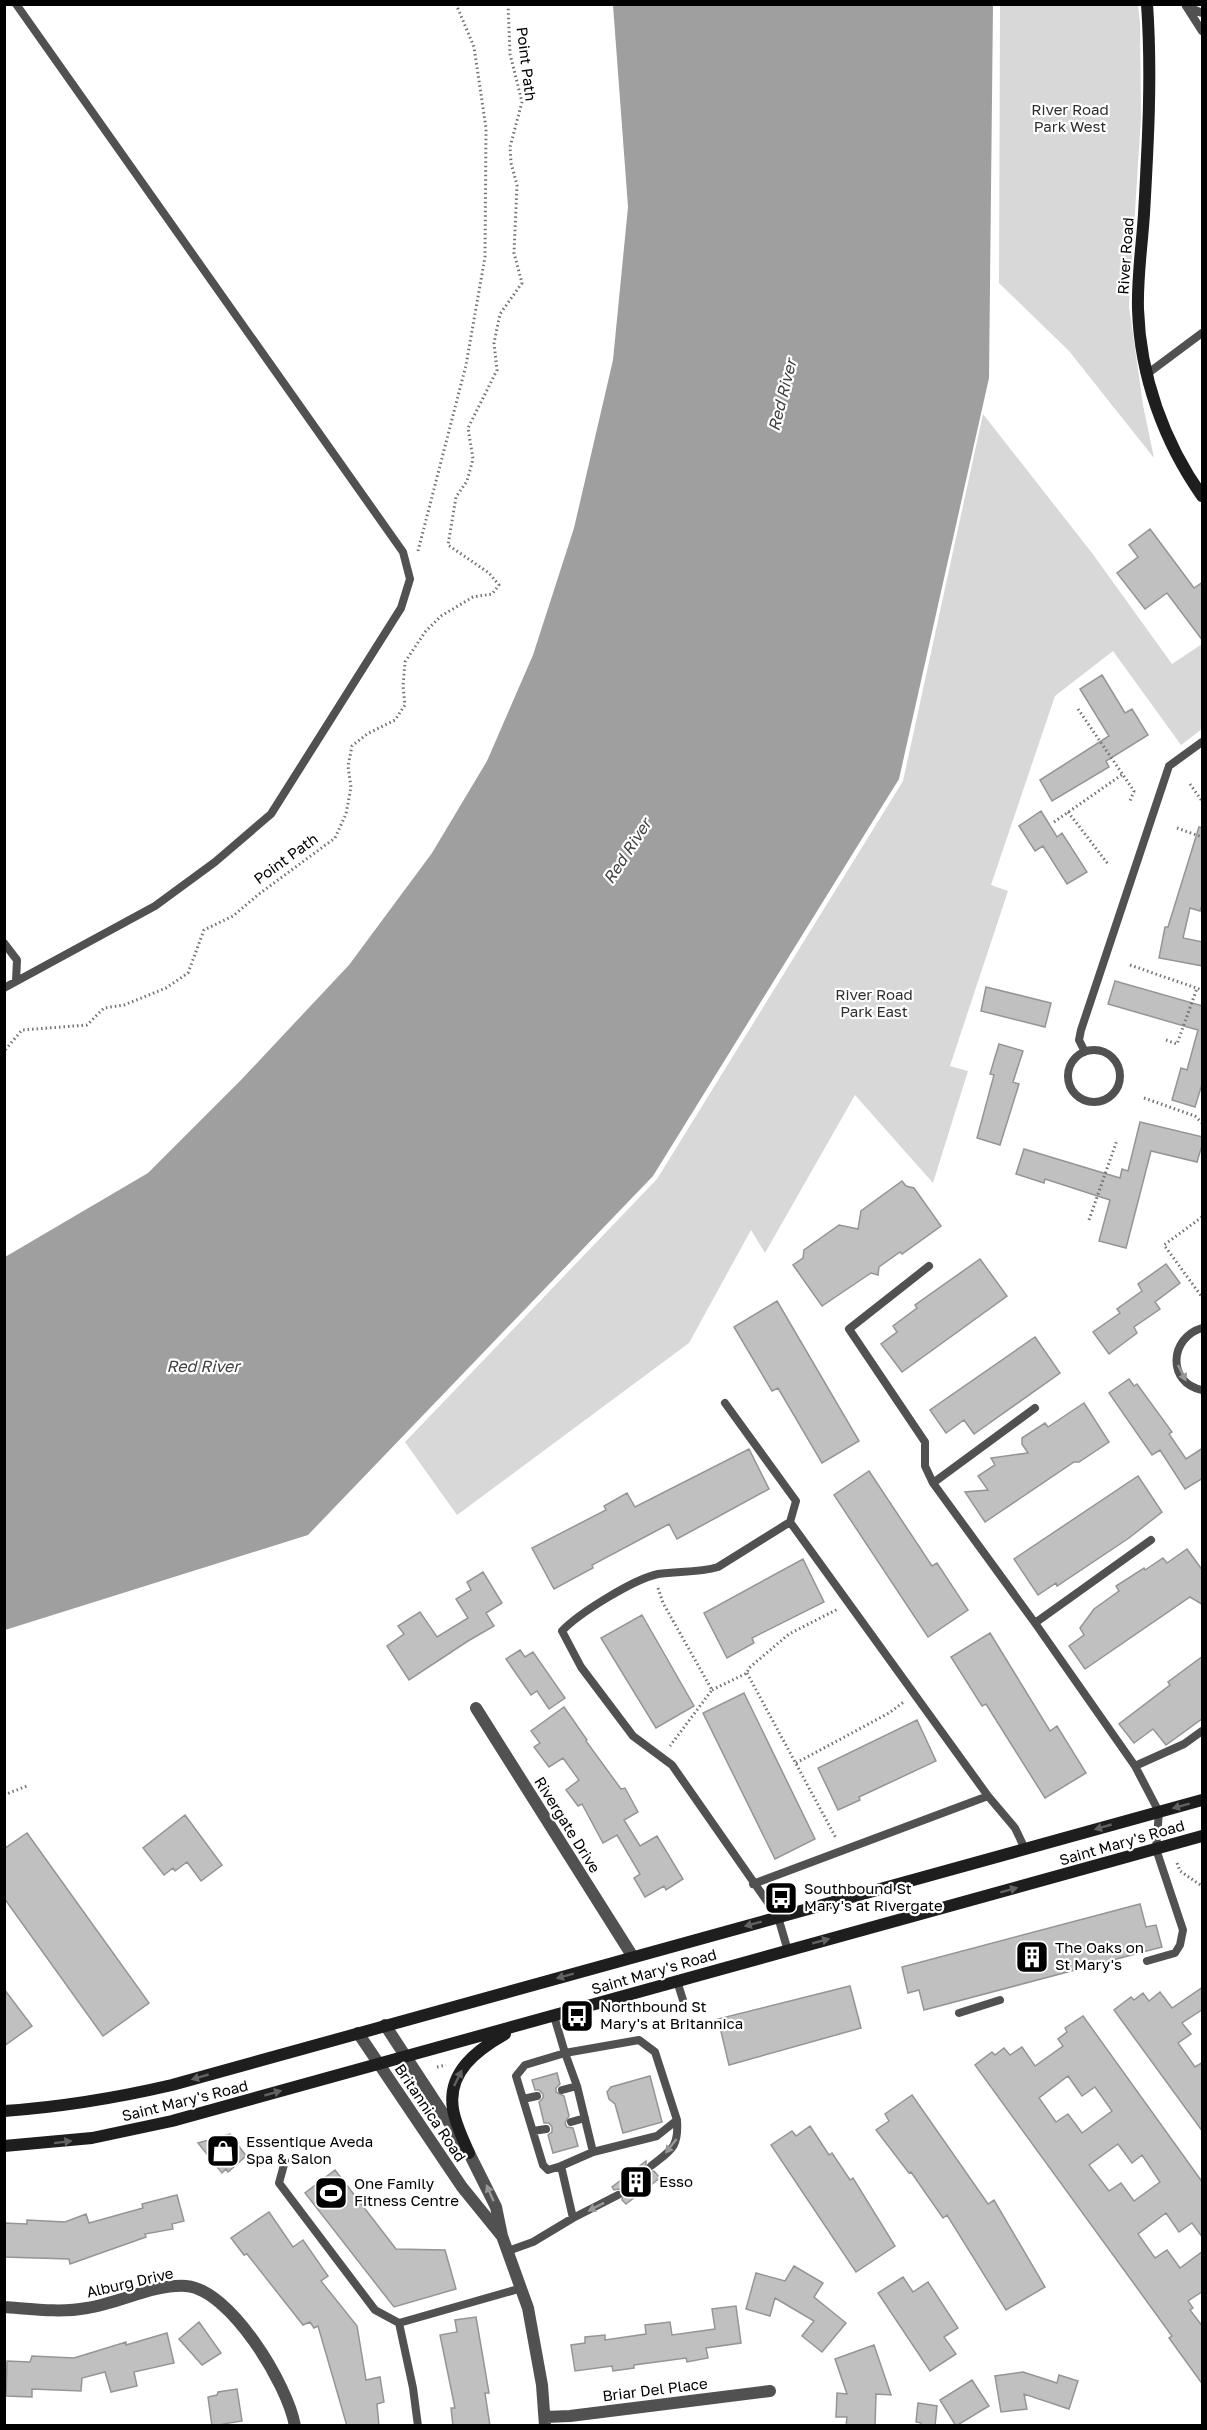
<svg xmlns="http://www.w3.org/2000/svg" width="1207" height="2430" font-family="'Golos Text',sans-serif">
	<rect width="100%" height="100%" fill="#fff"/>
	<path fill="#d8d8d8" d="M1000 5H1138L1140 23 1141 117 1129 306 1143 405 1154 458 1069 351 999 283Z
		M983 414 1092 553 1172 664 1202 644V729L1181 745 1113 651 1055 696 991 885 1008 891 950 1066 968 1071 933 1183 855 1095 765 1253 751 1230 689 1343 457 1515 405 1442 657 1179 903 781Z"/>
	<path fill="#9f9f9f" d="M613 5H993L989 378 899 779 653 1176 308 1535 5 1630V1257L148 1173 241 1080 349 965 432 853 487 761 533 655 574 528 613 360 628 207Z"/>
	<path fill="#c0c0c0" stroke="#959595" stroke-width="1.5" fill-rule="evenodd" d="M1150 529 1194 588 1203 582V641L1167 593 1145 609 1117 573 1138 557 1129 545Z
		M1102 675 1125 713 1132 709 1148 735 1106 761 1109 767 1052 801 1040 780 1109 736 1080 689Z
		M1041 811 1057 837 1062 833 1087 872 1067 884 1043 846 1035 851 1019 826Z
		M1199 827 1203 828V902L1200 911 1190 908 1183 938 1203 942V966L1159 958 1165 927H1168Z
		M1115 981 1203 1006V1081L1195 1107 1172 1100 1181 1068 1187 1070 1198 1030 1108 1004Z
		M986 987 1051 1003 1045 1027 981 1011Z
		M999 1044 1023 1051 1013 1082 1019 1084 1000 1145 977 1138 994 1075 990 1074Z
		M1140 1122 1203 1137V1142L1197 1162 1151 1151 1126 1248 1099 1241 1110 1200 1045 1179 1044 1183 1016 1174 1024 1149 1120 1178 1122 1169 1128 1171Z
		M902 1181 906 1186 914 1188 941 1226 902 1254 900 1252 879 1267 878 1275 871 1273 822 1306 793 1265 803 1258 804 1250 839 1225 858 1229 861 1211Z
		M980 1259 1007 1296 902 1372 881 1344 897 1332 893 1326 917 1308 915 1305Z
		M1166 1264 1180 1283 1155 1302 1160 1309 1134 1327 1137 1333 1109 1354 1093 1332 1120 1313 1117 1309 1142 1291 1138 1284Z
		M777 1301 859 1441 822 1463 778 1388 772 1391 734 1327Z
		M1035 1337 1060 1373 974 1434 964 1420 946 1433 930 1410Z
		M1129 1379 1134 1386 1137 1384 1172 1432 1169 1434 1186 1459 1203 1448V1478L1185 1489 1160 1450 1152 1455 1109 1393Z
		M1084 1403 1109 1442 1079 1462H1074L985 1522 965 1492 988 1490 978 1476 995 1465 991 1458 1028 1453 1022 1444V1438L1045 1423 1048 1427Z
		M749 1449 769 1489 677 1539 669 1524 592 1565 593 1568 554 1589 532 1548 606 1510 604 1506 627 1493 635 1507Z
		M869 1471 932 1566 937 1563 968 1610 928 1637 834 1495Z
		M1138 1476 1162 1512 1129 1538 1057 1586 1056 1583 1038 1595 1014 1559Z
		M1187 1549 1203 1571V1605L1190 1597 1085 1669 1069 1646 1084 1635 1080 1628 1094 1609 1119 1591 1116 1586 1144 1568 1145 1570 1163 1558 1167 1563Z
		M803 1559 824 1602 752 1638 754 1643 727 1658 704 1613Z
		M483 1572 502 1603 486 1613 494 1626 468 1641 409 1680 387 1646 404 1634 398 1626 420 1612 437 1637 468 1618 456 1599 471 1590 467 1582Z
		M642 1615 694 1706 656 1728 601 1638Z
		M990 1633 1050 1731 1057 1726 1086 1773 1045 1798 986 1704 982 1706 951 1657Z
		M520 1650 525 1657 533 1652 565 1698 549 1709 537 1691 531 1695 506 1659Z
		M1203 1656V1718L1166 1745 1153 1729 1134 1743 1119 1724 1170 1685 1168 1682Z
		M744 1693 815 1839 775 1859 703 1713Z
		M564 1707 587 1740 586 1741 621 1789 625 1788 638 1812 624 1820 640 1846 657 1836 683 1879 666 1890 664 1886 645 1897 634 1878 640 1874 617 1835 603 1843 582 1804 578 1806 566 1790 579 1780 563 1758 549 1767 534 1747 540 1743 531 1731Z
		M917 1720 936 1761 859 1797 860 1800 838 1810 818 1768Z
		M185 1815 222 1865 201 1881 187 1862 175 1871 173 1868 164 1875 143 1848Z
		M27 1833 149 2003 103 2036 4 1898V1849Z
		M1140 1904 1146 1927 1156 1925 1162 1947 924 2010 919 1990 908 1993 902 1967Z
		M850 1986 861 2028 729 2065 718 2019Z
		M1203 1987V2009L1182 2023 1191 2034 1178 2043 1195 2067 1203 2062V2132L1114 2010 1131 1997 1134 2000 1143 1993 1149 2001 1160 1992 1172 2008Z
		M4 1989 32 2026 4 2046Z
		M1083 2016 1203 2183V2238L1192 2223 1179 2232 1166 2213 1138 2234 1155 2258 1167 2250 1180 2268 1203 2251V2291L1188 2301 1193 2308 1190 2310 1203 2327V2385L1169 2338 1172 2336 975 2065 992 2052 995 2055 1004 2048 1010 2055 1022 2047 1035 2066 1063 2046 1058 2039 1067 2032 1065 2028ZM1068 2076 1082 2096 1095 2087 1112 2111 1082 2133 1068 2114 1056 2122 1039 2098ZM1118 2144 1132 2163 1142 2155 1160 2182 1134 2201 1121 2183 1109 2191 1089 2165Z
		M557 2073 560 2084 556 2088V2092L564 2096 569 2116 565 2123 567 2127 573 2128 578 2146 553 2153 548 2135 552 2132V2127L549 2123H544L539 2102 543 2098V2094L539 2090H535L532 2080Z
		M650 2076 662 2122 623 2133 615 2104 609 2099 607 2092 611 2087Z
		M912 2095 988 2204 994 2200 1045 2287 1006 2310 947 2215 943 2218 911 2172 909 2173 876 2130 889 2121 885 2114Z
		M810 2126 829 2155 832 2153 850 2180 853 2178 895 2246 856 2272 771 2145 792 2131 796 2136Z
		M230 2134 246 2156 228 2172 226 2169 222 2173 198 2143Z
		M646 2161V2169L649 2172 654 2171 660 2178 626 2204 622 2200 623 2192 619 2189 614 2190 612 2187Z
		M335 2170 396 2249 445 2250 456 2289 394 2307 305 2193Z
		M177 2195 184 2221 172 2224 173 2229 145 2234 146 2237 70 2264 69 2259 4 2257V2223L27 2224V2220L65 2222 86 2214 89 2223 143 2208 142 2204Z
		M269 2212 293 2247 303 2240 328 2276 321 2281 357 2326 366 2380 380 2377 384 2402 377 2404 379 2426H347L318 2326 314 2328 310 2322 303 2325 247 2254 244 2255 231 2238Z
		M794 2266 823 2283 814 2297 846 2323 822 2352 802 2336 814 2321 775 2298 770 2316 746 2309 756 2273 785 2281Z
		M903 2277 913 2292 928 2282 958 2328 944 2337 956 2354 930 2371 878 2293Z
		M736 2306 741 2343 706 2348 708 2358 687 2362 686 2358 634 2365V2368L613 2371 612 2366 575 2371 571 2345 585 2343V2337L605 2335V2340L646 2334 645 2325 670 2322 672 2335 715 2329 712 2309Z
		M476 2317 489 2393H485L490 2426H453L451 2408H455L440 2335 457 2332 455 2320Z
		M199 2322 221 2353 202 2365 179 2339Z
		M167 2333 174 2363 134 2372 137 2386 111 2392 105 2372 82 2378 81 2391 32 2389V2397L6 2396 7 2361 30 2362 32 2356 74 2358 126 2342V2345Z
		M874 2345 891 2395 876 2394 875 2426H846L847 2417H836L837 2393 847 2394 835 2359Z
		M1023 2372 1057 2383 1059 2375 1078 2381 1069 2409 1024 2394 1027 2409 1001 2412 995 2376Z
		M972 2380 989 2406 956 2426 940 2400Z
		M237 2389 242 2421 212 2426 208 2397 217 2395 218 2392Z
		M918 2403 937 2406 935 2426H921V2423L916 2422Z"/>
	<g fill="none" stroke-linecap="round" stroke-linejoin="round">
		<path stroke="#737373" stroke-width="3" stroke-dasharray="1.5 3" stroke-linecap="butt" d="M418 551 466 365 485 257 486 128 474 47 456 4
			M1078 709 1134 791 1130 801
			M1190 784 1202 801
			M1068 812 1108 864
			M1054 822 1123 774
			M1177 828 1202 837
			M1130 965 1202 990
			M1166 1040 1177 1044 1197 988
			M4 1054 5 1050 22 1030 87 1025 104 1008 124 1005 166 988 188 973 204 930 233 916 259 894 335 838 346 814 351 787 348 766 352 746 367 734 395 720 405 705 403 686 405 662 425 632 441 616 473 597 492 594 499 585 489 573 448 545 456 497 467 481 473 459 468 428 497 370 494 343 500 314 522 283 514 253 517 185 511 163 510 147 522 102 510 54 508 4
			M4 1094V1108
			M1144 1098 1195 1116 1202 1123
			M1202 1217 1164 1245 1202 1297
			M1089 1220 1117 1140
			M658 1588 663 1603 712 1690 670 1746
			M747 1673 836 1838
			M712 1690 747 1673 749 1668 789 1634 838 1609
			M796 1763 889 1713 905 1701
			M4 1795 27 1786
			M1177 1863 1180 1871 1202 1886
			M437 2067 446 2065"/>
		<path stroke="#515151" stroke-width="8" d="M1186 6 1202 31
			M1186 6 1202 13
			M1147 374 1202 333
			M4 943 17 960 16 981
			M4 988 155 906 215 862 271 814 401 608 410 579 403 552 16 4
			M1068 1076a26 26 0 1 1 52 0a26 26 0 1 1-52 0Z
			M1085 1052 1079 1040 1081 1030 1169 766 1202 742
			M929 1266 849 1329 925 1442V1466L933 1483 1035 1623 1135 1766 1159 1812 1156 1849 1183 1930 1180 1945 1175 1953 1147 1961
			M1202 1328C1169 1338 1167 1383 1202 1390
			M725 1403 796 1501 790 1522 988 1796 1015 1828 1025 1849
			M933 1483 1035 1408
			M1035 1623 1151 1540
			M1135 1766 1184 1744 1202 1731
			M753 1884 988 1796
			M788 1951 778 1917 672 1765 633 1736 581 1667 562 1631C579 1613 634 1579 658 1574 678 1571 698 1573 718 1567L790 1522
			M677 1981 683 2000
			M959 2013 1000 2000
			M554 2016 565 2053 525 2065 516 2076 543 2165 548 2170 561 2166
			M562 2090 577 2086
			M523 2099 537 2096
			M571 2122 585 2118
			M533 2131 546 2129
			M285 2161 279 2183 375 2310 399 2323
			M651 2166C671 2150 679 2148 677 2120
			M573 2218 618 2195
			M508 2251 533 2242 573 2218 561 2166 593 2152 657 2136 677 2120 655 2052 639 2040 565 2053 577 2086 593 2152
			M418 2426 413 2388 399 2323 522 2288"/>
		<path stroke="#515151" stroke-width="12" d="M476 1708 633 1957
			M385 2025 469 2153 496 2207 502 2236 528 2308 542 2385 545 2426
			M358 2033 462 2187 501 2235
			M4 2307C32 2309 60 2313 87 2308 120 2303 153 2284 186 2286 230 2289 288 2385 295 2426
			M545 2417 570 2416 770 2391"/>
		<path stroke="#1e1e1e" stroke-width="12" d="M1147 4C1152 74 1148 144 1144 214 1142 245 1137 278 1138 309 1140 376 1164 442 1202 496
			M4 2111C62 2107 116 2098 172 2085L1202 1800
			M4 2146 92 2138 172 2121 1202 1836
			M469 2153C463 2139 455 2123 453 2109 447 2072 477 2050 505 2034"/>
	</g>
	<defs><path id="oneway-solid" d="M-6-.8H1V-3.2L6.5 0L1 3.2V.8H-6Z" transform="scale(1.5)"/></defs>
	<g fill="#979797">
		<use href="#oneway-solid" transform="translate(1182 1373) rotate(63)"/>
		<use href="#oneway-solid" transform="translate(671 2146) rotate(128)"/>
		<use href="#oneway-solid" transform="translate(490 2193) rotate(-114)"/>
		<use href="#oneway-solid" transform="translate(596 2207) rotate(153)"/>
	</g>
	<g fill="#626262">
		<use href="#oneway-solid" transform="translate(1181 1806) rotate(165)"/>
		<use href="#oneway-solid" transform="translate(1103 1827) rotate(164)"/>
		<use href="#oneway-solid" transform="translate(1009 1890) rotate(-15)"/>
		<use href="#oneway-solid" transform="translate(753 1924) rotate(165)"/>
		<use href="#oneway-solid" transform="translate(821 1941) rotate(-15)"/>
		<use href="#oneway-solid" transform="translate(565 1976) rotate(165)"/>
		<use href="#oneway-solid" transform="translate(200 2077) rotate(164)"/>
		<use href="#oneway-solid" transform="translate(458 2078) rotate(-64)"/>
		<use href="#oneway-solid" transform="translate(273 2093) rotate(-16)"/>
		<use href="#oneway-solid" transform="translate(63 2142) rotate(-7)"/>
	</g>
	<defs>
		<g id="bus-square" transform="scale(1.725)"><rect x="-9" y="-9" width="18" height="18" rx="4" fill="#000" stroke="#fff"/><path d="M-5-6H5V4H4V6H2V4H-2V6H-4V4H-5ZM-3.5-4V0h7V-4ZM-3.5 1.2v1.5H-2V1.2ZM2 1.2v1.5H3.5V1.2Z" fill="#fff"/></g>
		<g id="building-square" transform="scale(1.725)"><rect x="-9" y="-9" width="18" height="18" rx="4" fill="#000" stroke="#fff"/><path d="M-4-6H4V6H1V3H-1V6H-4ZM-2.5-4.3h1.7v1.8h-1.7ZM.8-4.3h1.7v1.8H.8ZM-2.5-1h1.7V.8h-1.7ZM.8-1h1.7V.8H.8Z" fill="#fff"/></g>
		<g id="shop-square" transform="scale(1.725)"><rect x="-9" y="-9" width="18" height="18" rx="4" fill="#000" stroke="#fff"/><path d="M-5-2.5h2.3a2.7 3.5 0 0 1 5.4 0H5L5.5 6h-11ZM-1.5-2.5h3a1.5 2.3 0 0 0-3 0Z" fill="#fff"/></g>
		<g id="stadium-square" transform="scale(1.725)"><rect x="-9" y="-9" width="18" height="18" rx="4" fill="#000" stroke="#fff"/><path d="M0-5a6.5 5 0 1 0 0 10a6.5 5 0 1 0 0-10ZM-3.5-1.8h7v3.6h-7Z" fill="#fff"/></g>
	</defs>
	<g fill-rule="evenodd">
		<use href="#bus-square" x="781" y="1898"/>
		<use href="#building-square" x="1032" y="1957"/>
		<use href="#bus-square" x="577" y="2016"/>
		<use href="#shop-square" x="223" y="2151"/>
		<use href="#building-square" x="636" y="2182"/>
		<use href="#stadium-square" x="331" y="2193"/>
	</g>
	<g text-anchor="middle" stroke-width="4.5" stroke-linejoin="round" paint-order="stroke">
		<g font-size="15" fill="#000" stroke="#fff">
			<text transform="translate(526 64) rotate(83)" y="5">Point Path</text>
			<text transform="translate(1126 256) rotate(-86)" y="5">River Road</text>
			<text transform="translate(286 859) rotate(-36)" y="5">Point Path</text>
			<text transform="translate(567 1825) rotate(58)" y="5">Rivergate Drive</text>
			<text transform="translate(1122 1843) rotate(-16)" y="5">Saint Mary's Road</text>
			<text transform="translate(654 1972) rotate(-16)" y="5">Saint Mary's Road</text>
			<text transform="translate(185 2101) rotate(-14)" y="5">Saint Mary's Road</text>
			<text transform="translate(430 2113) rotate(56)" y="5">Britannica Road</text>
			<text transform="translate(130 2283) rotate(-13)" y="5">Alburg Drive</text>
			<text transform="translate(655 2390) rotate(-7)" y="5">Briar Del Place</text>
		</g>
		<g font-size="15" fill="#2f2f2f" stroke="#fff">
			<text x="1070" y="115">River Road<tspan x="1070" dy="17">Park West</tspan></text>
			<text x="874" y="1000">River Road<tspan x="874" dy="17">Park East</tspan></text>
		</g>
		<g font-size="15" fill="#000" stroke="#fff" text-anchor="start">
			<text x="804" y="1894">Southbound St<tspan x="804" dy="17">Mary's at Rivergate</tspan></text>
			<text x="1055" y="1953">The Oaks on<tspan x="1055" dy="17">St Mary's</tspan></text>
			<text x="600" y="2012">Northbound St<tspan x="600" dy="17">Mary's at Britannica</tspan></text>
			<text x="246" y="2147">Essentique Aveda<tspan x="246" dy="17">Spa &amp; Salon</tspan></text>
			<text x="659" y="2187">Esso</text>
			<text x="354" y="2189">One Family<tspan x="354" dy="17">Fitness Centre</tspan></text>
		</g>
		<g font-size="16" font-style="italic" fill="#404040" stroke="#fff">
			<text transform="translate(782 395) rotate(-76)" y="6">Red River</text>
			<text transform="translate(627 851) rotate(-57)" y="6">Red River</text>
			<text x="203" y="1372">Red River</text>
		</g>
	</g>
	<rect width="1207" height="2430" fill="none" stroke="#000000" stroke-width="12"/>
</svg>
